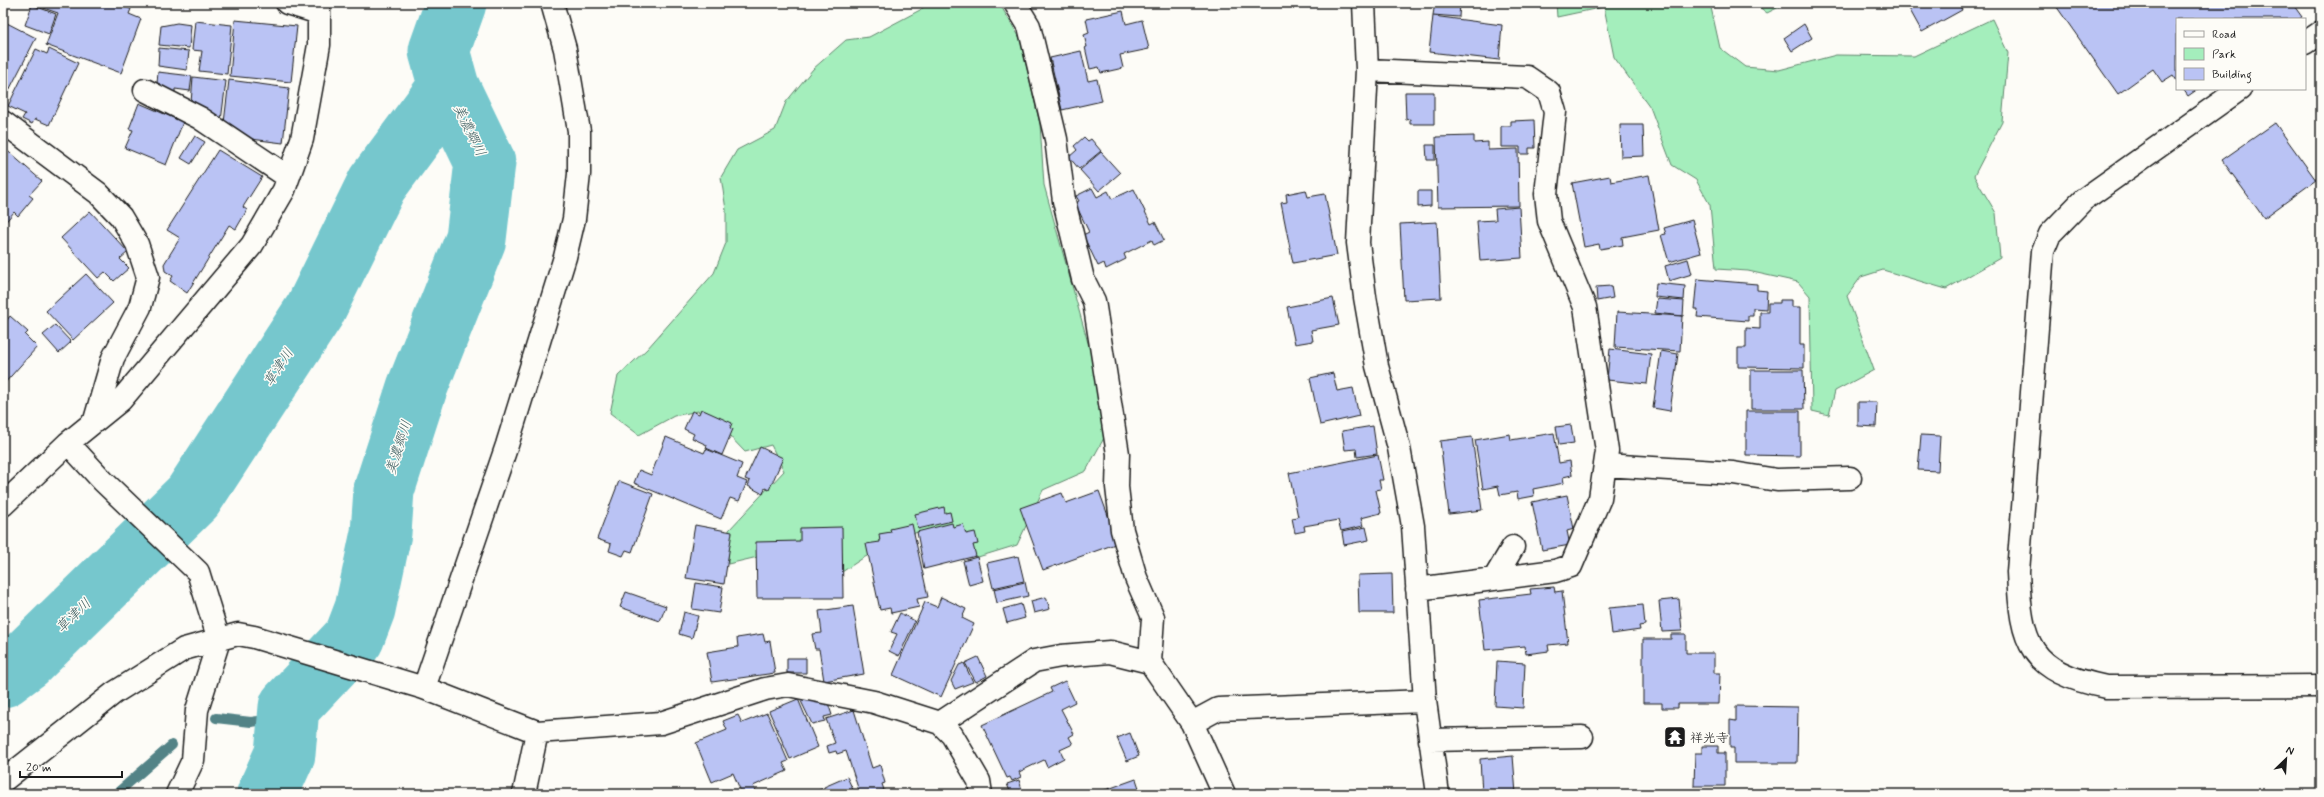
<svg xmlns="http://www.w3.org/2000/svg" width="2324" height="797" font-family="Mynerve,'Klee One',sans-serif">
	<rect width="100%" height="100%" fill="#fdfcf7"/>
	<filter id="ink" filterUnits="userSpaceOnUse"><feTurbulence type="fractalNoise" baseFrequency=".025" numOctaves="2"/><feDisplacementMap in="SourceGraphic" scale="8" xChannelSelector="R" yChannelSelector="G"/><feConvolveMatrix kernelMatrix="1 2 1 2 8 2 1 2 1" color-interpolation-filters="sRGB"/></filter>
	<g filter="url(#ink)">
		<path fill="#a4eebc" stroke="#60856c" d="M929 3H999L1020 38 1040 124 1044 185 1100 386 1104 438 1086 471 1043 490 1017 545 978 557 917 532 863 558 836 576 779 552 728 564 729 530 784 471 771 445 745 452 722 428 698 411 674 416 639 435 610 413 618 376 647 349 714 273 726 243V210L721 177 737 150 775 130 786 102 813 69 846 40 869 37 920 10Z
			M1556 3H1710L1720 48 1745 67 1779 70 1836 55 1914 56 1992 19 2008 53 2002 122 1974 176 1996 213 2000 258 1946 289 1883 270 1861 277 1847 296 1874 370 1835 391 1829 415 1812 411 1810 296 1798 282 1748 271 1716 269 1710 205 1696 180 1672 165 1650 107 1614 57 1604 7 1557 17Z
			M1754 3H1787L1767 13Z"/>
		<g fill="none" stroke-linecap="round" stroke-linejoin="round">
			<path stroke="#528386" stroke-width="10" d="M216 718 251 722 273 719 289 707
				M116 794 172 745"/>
			<path stroke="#76c7cd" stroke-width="61" d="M3 677 26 660 193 497 315 310 377 184 449 87
				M267 794 285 754 289 707 354 638 365 609 381 533 384 490 417 388 476 239 485 162 449 87 439 51 456 3"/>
		</g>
		<path fill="#bac3f4" stroke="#1c1c1c" d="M36 3H115L131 9 129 14 141 19 121 73 46 45 58 13 35 5Z
			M1435 3H1460L1459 17 1433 15Z
			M1906 3H1958L1962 10 1922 32Z
			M2054 3H2292L2302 17 2299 19H2177V81L2173 75 2162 82 2153 69 2118 94Z
			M32 5 56 14 49 34 25 25Z
			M1123 11 1126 24 1142 20 1149 49 1120 55 1123 68 1101 73 1099 67 1090 69 1085 47H1087L1084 35 1089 33 1086 19Z
			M1433 16 1502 25 1499 60 1429 52Z
			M235 20 297 26 291 82 230 76Z
			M3 21 36 38 3 102Z
			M195 21 232 25 227 74 199 71 202 51 192 50Z
			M177 23 191 25 189 48 159 45 161 26Z
			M1804 24 1812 38 1792 51 1784 38Z
			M159 48 189 51 187 70 158 66Z
			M36 49 47 54 49 49 78 63 49 125 35 119 32 124 22 119 25 114 8 106Z
			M1081 51 1088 81 1097 79 1102 101 1062 110 1050 58Z
			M158 72 192 76 190 91 175 89V93L157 83Z
			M193 77 226 81 221 121 191 103Z
			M229 80 289 88 283 143 243 138 224 123Z
			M2183 89H2198L2188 96Z
			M1405 92H1434V124H1410V119L1406 120Z
			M139 103 183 122 166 165 125 148 133 130 129 129Z
			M1534 120 1535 148H1529V154H1520V147H1501V126H1511V121Z
			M2275 123 2316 180 2264 218 2222 160Z
			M1620 125H1643L1644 156 1621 157Z
			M195 136 205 142 191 164 181 158Z
			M1474 136V143L1488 142V150L1518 149 1519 206 1438 207 1436 137Z
			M1084 137 1088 141 1091 139 1101 151 1079 169 1069 157 1077 150 1074 146Z
			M1426 145H1435V160H1427Z
			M3 147 42 181 29 195 33 198 18 216 14 212 3 225Z
			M218 150 262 177 243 207 247 210 236 229 229 225 187 293 170 281 173 276 165 271 164 264 180 238 167 230Z
			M1101 152 1120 173 1099 191 1080 170Z
			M1649 175 1659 230 1622 237 1623 245 1600 249 1599 244 1584 247 1572 183 1610 176 1611 182Z
			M1092 188 1097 197 1108 191 1112 199 1134 189 1151 224 1155 222 1164 240 1154 245 1152 240 1124 254 1126 259 1106 269 1104 263 1098 266 1083 235 1089 232 1075 203 1079 201 1076 196Z
			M1306 190 1308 197 1325 194 1337 255 1293 263 1281 203 1287 202 1286 194Z
			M1418 191H1431V206L1418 207Z
			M1519 207 1522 258 1480 261 1477 221 1496 220 1495 209Z
			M90 211 128 252 120 259 129 268 114 281 105 272 98 278 61 238Z
			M1692 220 1701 253 1669 262 1661 235 1666 234 1664 228Z
			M1437 222 1441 298 1404 300 1400 224Z
			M1688 259 1692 274 1669 281 1665 266Z
			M86 274 113 303 73 340 46 311Z
			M1697 279 1757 284V290L1767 291 1766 309 1753 308V316H1748V321L1697 317 1698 309H1694Z
			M1656 283 1685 286 1684 300 1655 297Z
			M1611 286 1613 298 1597 301 1596 287Z
			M1333 298 1339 325 1311 330 1313 341 1295 344 1287 307Z
			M1657 299 1684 301 1683 316 1655 313Z
			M1780 300H1792V307H1800V345H1804V368L1738 367V348H1746V328L1760 329V312H1768V303H1780Z
			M1617 312 1682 316 1680 351 1615 347Z
			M3 316 7 320 10 316 28 332 25 335 37 347 3 385Z
			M55 325 71 342 59 353 43 335Z
			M1610 349 1651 354 1647 384 1607 380Z
			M1661 351 1678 354 1670 411 1653 408Z
			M1751 370H1803L1804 409H1751Z
			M1333 373 1337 391 1353 388 1359 416 1320 425 1310 378Z
			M1858 402H1877L1876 427 1858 426Z
			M701 409 732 423 730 428 733 429 722 455 706 448 707 445 692 438 694 434 684 429 692 411 699 414Z
			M1746 411H1800V456L1746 455Z
			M1571 425 1574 443 1559 445 1556 427Z
			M1373 426 1377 454 1357 457 1356 449 1345 450 1342 431Z
			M1554 433 1559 463 1570 461 1572 475 1563 477 1564 483 1533 489 1534 496 1518 499 1517 492 1500 495 1498 486 1483 489 1475 440 1510 434 1511 440Z
			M1921 435 1940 436 1938 471 1918 470Z
			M666 437 704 453 706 449 742 464 737 478 747 482 739 501 730 498 721 519 634 483 639 470 651 475Z
			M1472 437 1482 510 1449 514 1440 441Z
			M760 447 783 458 769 490 765 488 763 494 748 486 750 481 745 479Z
			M1378 455 1383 480H1379L1381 489 1376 490 1381 513 1361 518 1363 526 1341 531 1338 520 1304 526 1305 531 1295 533 1292 518 1298 517 1289 473Z
			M619 481 653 494 632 552 626 550 623 556 609 551 611 544 597 539Z
			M1099 491 1118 543 1043 570 1020 508 1062 493 1066 503Z
			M1567 495 1574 529 1567 531 1570 545 1542 550 1532 502Z
			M944 507 945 513 950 512 952 521 918 529 915 514Z
			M952 523 953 527 963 524 966 534 975 532 978 544 973 545 976 556 924 569 917 532Z
			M912 524 928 597 917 599 919 607 891 613 890 608 880 610 866 544 880 542 879 534 891 532 890 529Z
			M695 525 732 532 724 584 686 578Z
			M842 527 843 598H757L756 542 800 541V528Z
			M1366 527 1369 540 1344 545 1342 532Z
			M1018 556 1024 581 993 588 987 563Z
			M977 557 983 581 969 585 963 561Z
			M1392 574 1393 613H1359L1358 575Z
			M1025 582 1028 596 997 603 994 589Z
			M696 583 723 587 719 613 692 609Z
			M1554 587 1555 592 1562 591 1568 643 1548 645 1549 651 1526 654 1525 646 1485 650 1479 600 1531 594 1530 589Z
			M626 592 666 606 660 621 620 607Z
			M941 597 966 609 962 618 974 624 941 697 893 675 925 602 937 607Z
			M1046 597 1050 609 1034 613 1031 601Z
			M1679 599 1682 631 1662 632 1659 601Z
			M1021 604 1025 618 1007 623 1003 609Z
			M1643 605 1645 625 1639 626 1640 630 1612 634 1609 608Z
			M853 606 864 674 824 681 819 649H815L812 634 822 633 819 611Z
			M684 612 698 616 692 638 679 634Z
			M900 613 915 621 899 656 889 651 897 634 891 632Z
			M763 634 765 642 770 641 775 673 712 682 707 652 738 647 737 638Z
			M1671 634H1686V653H1714V673H1720L1719 704H1678V708H1662V703H1643V639H1671Z
			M978 657 987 676 976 682 965 663Z
			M787 658H806V673H787Z
			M1497 661 1525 663 1523 708 1495 706Z
			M964 663 973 682 955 689 951 681 959 665Z
			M1065 681 1075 702 1061 709 1074 734 1069 737 1073 744 1060 750 1064 758 1047 767 1044 760 1019 772 1021 777 1012 781 1010 777 1007 778 982 725 1052 692 1050 688Z
			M798 699 818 747 790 759 769 711Z
			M800 699 828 703 832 715 824 717 825 721 812 724Z
			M1736 706 1798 707 1797 763H1734V748H1730V720L1736 721Z
			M854 710 872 768 880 765 885 783 882 784 884 790 871 794H860L846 751 837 754 836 751 829 753 827 746 835 743 826 719Z
			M767 713 788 761 783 763 787 771 753 786 757 794H742L733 773 712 782 696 743 727 730 723 721 738 715 742 723Z
			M1130 733 1139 756 1127 761 1117 738Z
			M1702 746H1718V753H1725V786H1694L1695 753H1702Z
			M1513 756 1516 794H1482L1480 759Z
			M847 777 855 794H827L824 787Z
			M1136 779 1141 794H1094Z
			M1019 780 1023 793 1011 794 1007 784Z
			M822 789 824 794H811Z"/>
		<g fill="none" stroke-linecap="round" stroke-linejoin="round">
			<g stroke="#1c1c1c" stroke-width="25">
				<path id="minor" d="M287 3 319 13
					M1015 3 1029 26 1056 139 1064 201 1083 279 1094 301 1118 454 1117 487 1122 530 1136 578 1153 617 1150 662 1192 723 1218 709 1425 701
					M1364 3 1367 70 1358 243 1365 297 1377 366 1399 448 1413 526 1425 701 1438 794
					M2305 43 2321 32
					M1367 70 1527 77 1549 92 1555 112 1546 194 1549 221 1585 307 1607 451 1600 498 1571 566 1555 571 1417 589
					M2240 89 2083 200 2050 234 2043 251 2018 572C2021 645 2029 671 2106 687L2321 686
					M145 90 200 118 288 177
					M3 122 98 193 121 217 137 244 148 277 140 307 113 358 95 420
					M68 443 103 481 198 572 219 640 197 710 193 760 177 794
					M1605 465 1733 473 1777 480 1850 478
					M3 505 68 443 121 400 252 245 284 190 302 139 319 45V3
					M1494 579 1513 547
					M424 688 507 445 565 257 574 219 579 174V131L565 49 552 3
					M940 723 1034 661 1061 656 1110 652 1150 662
					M1192 723 1224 794
					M1430 740 1582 737
					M3 781 114 693 184 649 238 634 254 637 424 688 537 732 661 723 765 689 788 685 874 702 940 723 952 735 979 781 981 794
					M524 794 537 732"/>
			</g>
			<use href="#minor" stroke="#fdfcf7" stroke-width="22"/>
		</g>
	</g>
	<defs>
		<g id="temple-square" transform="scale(1.15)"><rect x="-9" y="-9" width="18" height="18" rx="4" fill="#1c1c1c" stroke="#fdfcf7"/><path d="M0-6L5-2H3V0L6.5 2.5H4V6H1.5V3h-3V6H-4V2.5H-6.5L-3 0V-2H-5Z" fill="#fff"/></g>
	</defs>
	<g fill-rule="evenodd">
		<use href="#temple-square" x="1675" y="737"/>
	</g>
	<g text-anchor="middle" stroke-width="3" stroke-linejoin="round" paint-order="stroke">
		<g font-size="13" fill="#1c1c1c" stroke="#fdfcf7" text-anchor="start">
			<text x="1690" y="742">祥光寺</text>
		</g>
		<g font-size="14" font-style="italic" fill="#406063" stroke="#fdfcf7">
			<text transform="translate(470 130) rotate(64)" y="5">美濃郷川</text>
			<text transform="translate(278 367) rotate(-57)" y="5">草津川</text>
			<text transform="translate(398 447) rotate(-72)" y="5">美濃郷川</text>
			<text transform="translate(73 615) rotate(-44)" y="5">草津川</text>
		</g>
	</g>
	<rect width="2324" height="797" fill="none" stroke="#fdfcf7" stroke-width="16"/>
	<rect x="8" y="8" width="2308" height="781" fill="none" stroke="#1c1c1c" stroke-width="1.5" filter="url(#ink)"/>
	<rect x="2176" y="18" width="130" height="72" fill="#fdfcf7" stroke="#a3a29f"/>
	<rect x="2184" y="31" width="20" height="6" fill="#fdfcf7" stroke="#a3a29f"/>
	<text x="2212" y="38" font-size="12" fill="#1c1c1c">Road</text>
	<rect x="2184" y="48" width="20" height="12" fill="#a4eebc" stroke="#a3a29f"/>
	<text x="2212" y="58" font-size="12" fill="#1c1c1c">Park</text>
	<rect x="2184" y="68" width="20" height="12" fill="#bac3f4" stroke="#a3a29f"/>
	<text x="2212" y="78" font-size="12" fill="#1c1c1c">Building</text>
	<g transform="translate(2286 759) rotate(25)" stroke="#fdfcf7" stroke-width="3" paint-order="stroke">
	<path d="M0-3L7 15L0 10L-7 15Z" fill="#1c1c1c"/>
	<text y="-6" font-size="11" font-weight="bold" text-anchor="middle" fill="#1c1c1c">N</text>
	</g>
	<path d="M20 771v6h102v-6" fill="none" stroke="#1c1c1c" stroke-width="2"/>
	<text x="26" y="771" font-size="12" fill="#1c1c1c" stroke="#fdfcf7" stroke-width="3" paint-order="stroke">20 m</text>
</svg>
